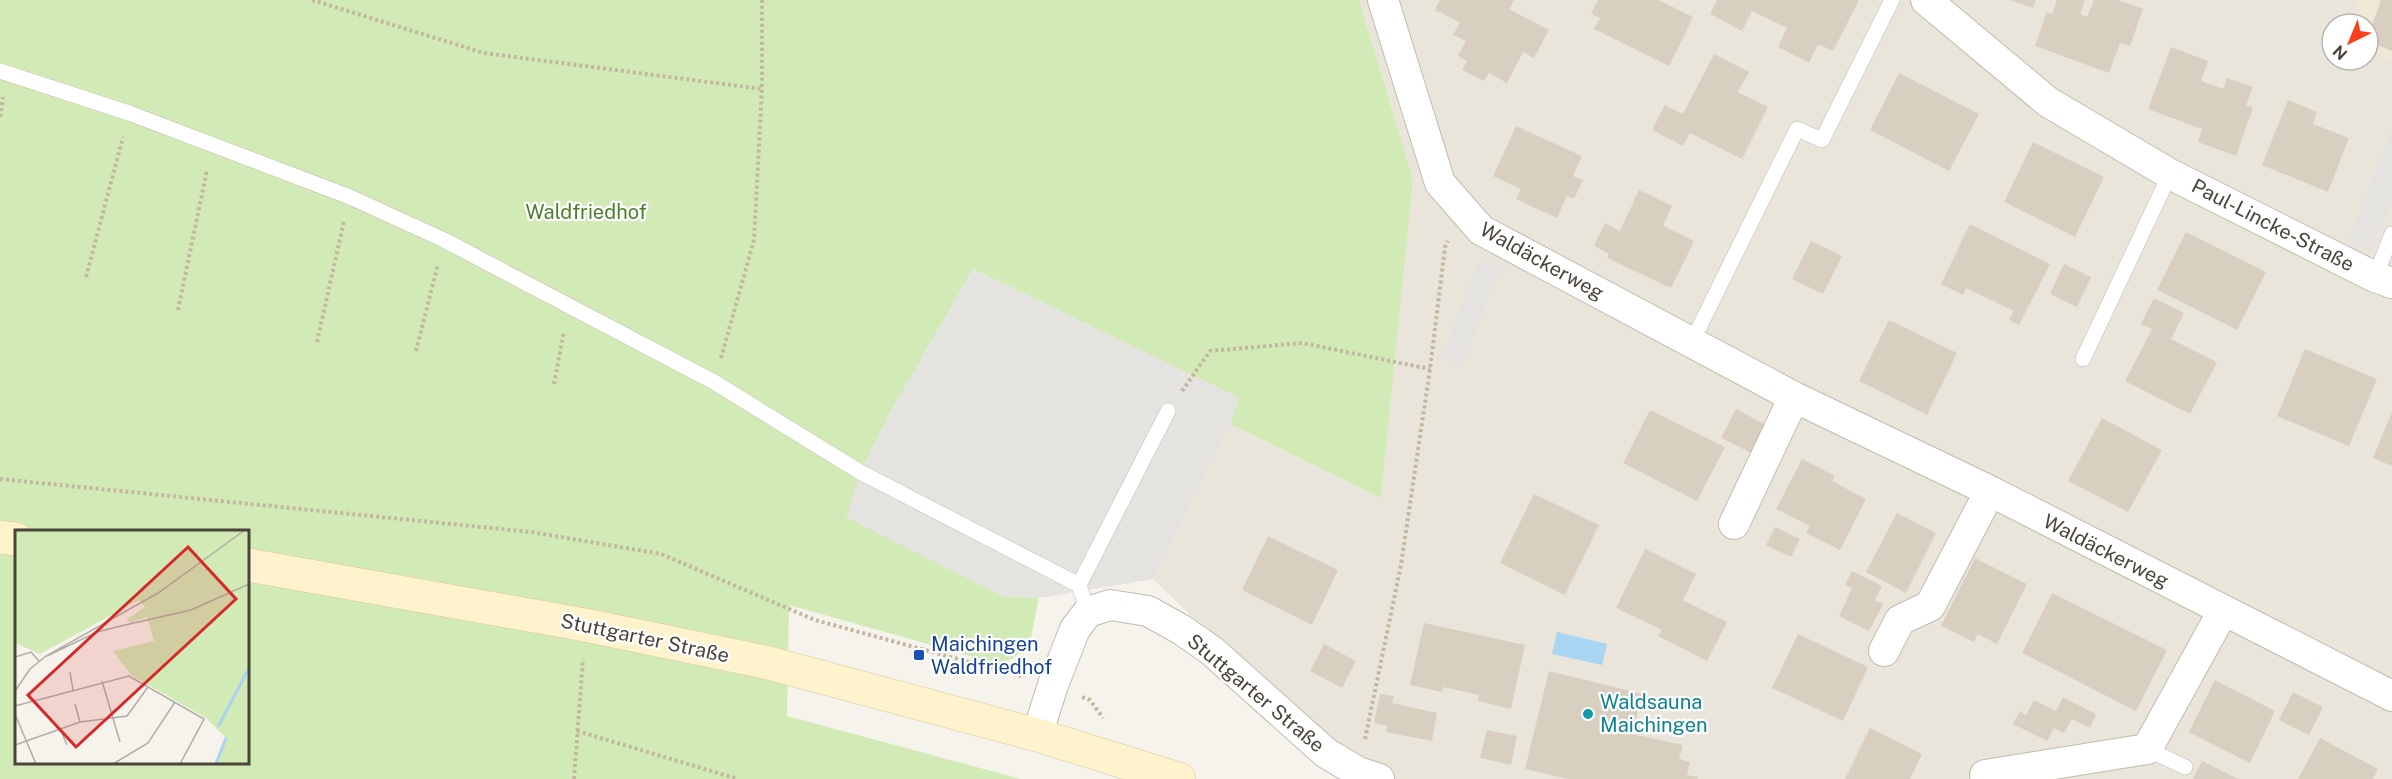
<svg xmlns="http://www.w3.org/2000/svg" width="2392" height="779" font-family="'Public Sans',sans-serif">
	<rect width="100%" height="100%" fill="#f6f3ec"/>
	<path fill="#eae5da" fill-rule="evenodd" d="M1359 0H2392V779H1360L1153 579 1230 424 1381 498 1413 179ZM2332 24H2368V60H2332Z"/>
	<path fill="#efe8d6" d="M2357 0H2392V60L2368 50V24H2349Z"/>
	<path fill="#d2eab5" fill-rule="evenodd" d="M0 0H1359L1413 179 1381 498 1230 424 1239 398 973 269 889 415 860 472 1002 596 1039 598 1029 647 1002 665 789 605 787 716 1021 779H0ZM16 532H248V762H16Z"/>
	<path fill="#e5e3e0" d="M2392 128V200L2372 251 2348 242Z
		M1480 258 1501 266 1462 367 1441 359Z
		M973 269 1239 398 1230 424 1153 579 1039 598 1002 596 846 517 860 472 889 415Z"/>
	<path fill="#a9d4f2" d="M1557 632 1607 644 1602 665 1552 654Z"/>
	<path fill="#d8cfc1" d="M1440 0H1514L1509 9 1549 30 1534 58 1523 52 1507 83 1489 73 1484 81 1462 70 1467 61 1458 56 1466 41 1453 35 1460 22 1435 10Z
		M1598 0H1659L1693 17 1669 66 1594 29 1600 18 1591 14Z
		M1717 0H1859L1833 51 1818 44 1809 63 1778 47 1787 28 1752 11 1742 31 1710 14Z
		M2010 0H2036L2033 8Z
		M2057 0H2085L2080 14 2087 17 2094 0H2118L2143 9 2130 46 2120 43 2109 73 2035 46 2047 12 2052 14Z
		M2381 0H2392V51L2368 41V36Z
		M2171 47 2208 61 2201 81 2223 89 2227 78 2253 87 2246 105 2253 108 2236 156 2198 142 2202 129 2148 109Z
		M1714 54 1749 72 1738 92 1768 107 1742 159 1690 133 1683 146 1652 130 1665 105 1683 114Z
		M1899 73 1979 114 1949 171 1870 130Z
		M2288 100 2317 112 2313 124 2349 138 2328 192 2262 165Z
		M1516 126 1582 156 1573 176 1583 180 1574 199 1567 196 1557 218 1516 199 1521 189 1493 176Z
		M2033 142 2104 177 2075 237 2004 202Z
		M1639 190 1672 206 1663 226 1694 241 1671 288 1607 258 1609 254 1594 246 1605 223 1620 231Z
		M1970 224 2050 264 2019 325 2009 320 2014 311 1966 288 1963 295 1941 284Z
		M2186 232 2266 272 2237 330 2157 290Z
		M1811 241 1842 256 1823 294 1792 279Z
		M2064 264 2091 277 2077 307 2050 294Z
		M2154 298 2184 313 2171 339 2217 362 2190 414 2125 381 2152 329 2141 324Z
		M1889 320 1957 353 1927 415 1859 381Z
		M2305 349 2377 379 2349 446 2277 416Z
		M1736 409 1768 426 1753 454 1721 438Z
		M1650 410 1725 447 1697 501 1623 463Z
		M2392 412V466L2373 458Z
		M2102 418 2162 450 2128 512 2068 481Z
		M1802 459 1835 476 1832 481 1866 499 1840 550 1806 533 1810 526 1776 509Z
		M1534 494 1599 525 1565 595 1500 563Z
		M1897 513 1936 533 1906 593 1866 572Z
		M1775 527 1800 539 1791 557 1766 545Z
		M1268 536 1338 570 1312 625 1242 590Z
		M1645 549 1696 574 1683 600 1727 622 1707 661 1658 636 1662 630 1616 608Z
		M1975 558 2027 584 1997 644 1978 634 1974 642 1941 626Z
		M1852 571 1882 586 1875 600 1883 604 1869 631 1839 616 1852 588 1845 585Z
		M2052 593 2167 650 2136 711 2022 653Z
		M1424 623 1525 645 1511 709 1478 701 1479 695 1443 687 1442 692 1410 685Z
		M1798 634 1868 667 1843 721 1772 688Z
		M1324 644 1356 661 1342 688 1310 671Z
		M1549 671 1642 694 1632 734 1683 745 1679 759 1690 762 1687 775 1698 777V779H1568L1525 769Z
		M2215 680 2275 711 2250 763 2189 732Z
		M2293 692 2323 707 2309 735 2279 720Z
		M1380 694 1394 696 1392 703 1437 713 1432 741 1386 732 1387 726 1374 723Z
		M2063 697 2096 714 2090 728 2072 719 2064 733 2054 728 2047 741 2013 724 2020 711 2026 715 2034 700 2056 711Z
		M1870 728 1922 754 1910 779H1845Z
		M1487 730 1517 736 1511 765 1480 758Z
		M2320 738 2378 769 2373 779H2298Z
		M2202 761 2238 779H2193Z"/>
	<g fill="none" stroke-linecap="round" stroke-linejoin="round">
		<g stroke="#c2bbae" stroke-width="16">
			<path id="service" d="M0 71 129 113 350 197 444 240 714 382 860 472 1079 585 1088 612
				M2375 277 2392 234
				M1692 342 1797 129 1822 140 1892 0
				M2083 359 2170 174
				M1079 585 1168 411
				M2147 749 2185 767"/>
		</g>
		<g stroke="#c2bbae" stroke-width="32">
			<path id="minor" d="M1383 0 1440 183 1481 230 1794 397 1990 491 2392 696
				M1926 0 2048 102 2170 174 2375 277 2392 283
				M1734 524 1794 397
				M1884 651 1900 620 1930 606 1990 491
				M1037 735 1053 685 1075 629 1088 612 1110 605 1148 611 1182 630 1212 651 1326 753 1358 772 1379 779
				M1985 775 2147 749 2223 611"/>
		</g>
		<g stroke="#d6c79b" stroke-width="34">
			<path id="secondary" d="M0 537 16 539
				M248 565 585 625 769 663 1037 735 1179 779"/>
		</g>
		<path stroke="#c4b79f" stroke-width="4" stroke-dasharray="3 3" stroke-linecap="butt" d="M312 0 484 53 762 89
			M0 117 3 97
			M86 277 123 137
			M178 310 207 170
			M317 342 344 221
			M416 351 438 264
			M721 358 754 240 762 89V0
			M554 384 564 331
			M1182 391 1210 351 1302 343 1430 369
			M0 479 531 532 661 554 815 620 1024 677
			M1082 697 1090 700 1103 718
			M577 731 738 779
			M1365 739 1401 565 1430 369 1445 247 1448 241
			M574 779 583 659"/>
		<use href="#service" stroke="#fff" stroke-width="15"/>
		<use href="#minor" stroke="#fff" stroke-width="30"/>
		<use href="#secondary" stroke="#fff3cd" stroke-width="33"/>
	</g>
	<rect fill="#1a4fb4" stroke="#fff" stroke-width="2" x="913" y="649" width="12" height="12" rx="3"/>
	<circle fill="#0f9aa8" stroke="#fff" stroke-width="2" cx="1588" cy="714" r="6"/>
	<g text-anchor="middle" stroke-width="4.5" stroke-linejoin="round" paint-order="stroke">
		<g font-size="20" fill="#4a7f2a" stroke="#fff">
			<text x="586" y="219">Waldfriedhof</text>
		</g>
		<g font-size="20" fill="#4b4439" stroke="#fff">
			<text transform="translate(2273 225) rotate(27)" y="7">Paul-Lincke-Straße</text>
			<text transform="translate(1542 261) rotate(29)" y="7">Waldäckerweg</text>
			<text transform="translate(2106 551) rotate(27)" y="7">Waldäckerweg</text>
			<text transform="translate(645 638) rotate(12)" y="7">Stuttgarter Straße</text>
			<text transform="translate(1256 693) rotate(40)" y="7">Stuttgarter Straße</text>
		</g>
		<g font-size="20" fill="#164399" stroke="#fff" text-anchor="start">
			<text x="931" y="651">Maichingen<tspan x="931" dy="23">Waldfriedhof</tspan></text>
		</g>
		<g font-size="20" fill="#0d838f" stroke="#fff" text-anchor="start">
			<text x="1600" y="709">Waldsauna<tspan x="1600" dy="23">Maichingen</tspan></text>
		</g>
	</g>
	<g transform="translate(15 530)">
		<rect width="234" height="234" fill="#f6f3ec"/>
		<path d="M0 0H234V234H199L210 207 191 188 116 145 98 121 139 111 132 87 115 93 112 89 130 77 124 70 25 124 0 113Z" fill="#d2eab5"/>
		<path fill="none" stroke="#a9d4f2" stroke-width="3" d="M203 197 234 138M201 234 211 208"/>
		<path fill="none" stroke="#b2ada4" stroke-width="1.5" d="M110 95 176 80 234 54M32 126 82 102 110 95M0 127 16 122 24 131M55 142 58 160M87 151 105 212M0 161 15 139 31 126 143 63 230 0M60 174 65 192M0 176 114 146 189 189 165 234M0 184 21 234M45 198 52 215M0 215 65 192 112 186 133 157M98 234 133 213 160 172"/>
		<path fill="#d62828" fill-opacity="0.15" stroke="#d62828" stroke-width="3" d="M173 17 221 69 61 217 13 165Z"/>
		<rect width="234" height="234" fill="none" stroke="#4b4439" stroke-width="3"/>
	</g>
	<g transform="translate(2350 42) rotate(223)"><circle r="28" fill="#ffffff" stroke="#b7b4b0" stroke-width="1.5"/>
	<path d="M0-4.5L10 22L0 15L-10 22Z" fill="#fc3f1d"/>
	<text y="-9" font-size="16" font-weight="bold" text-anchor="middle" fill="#4b4439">N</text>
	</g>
</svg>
